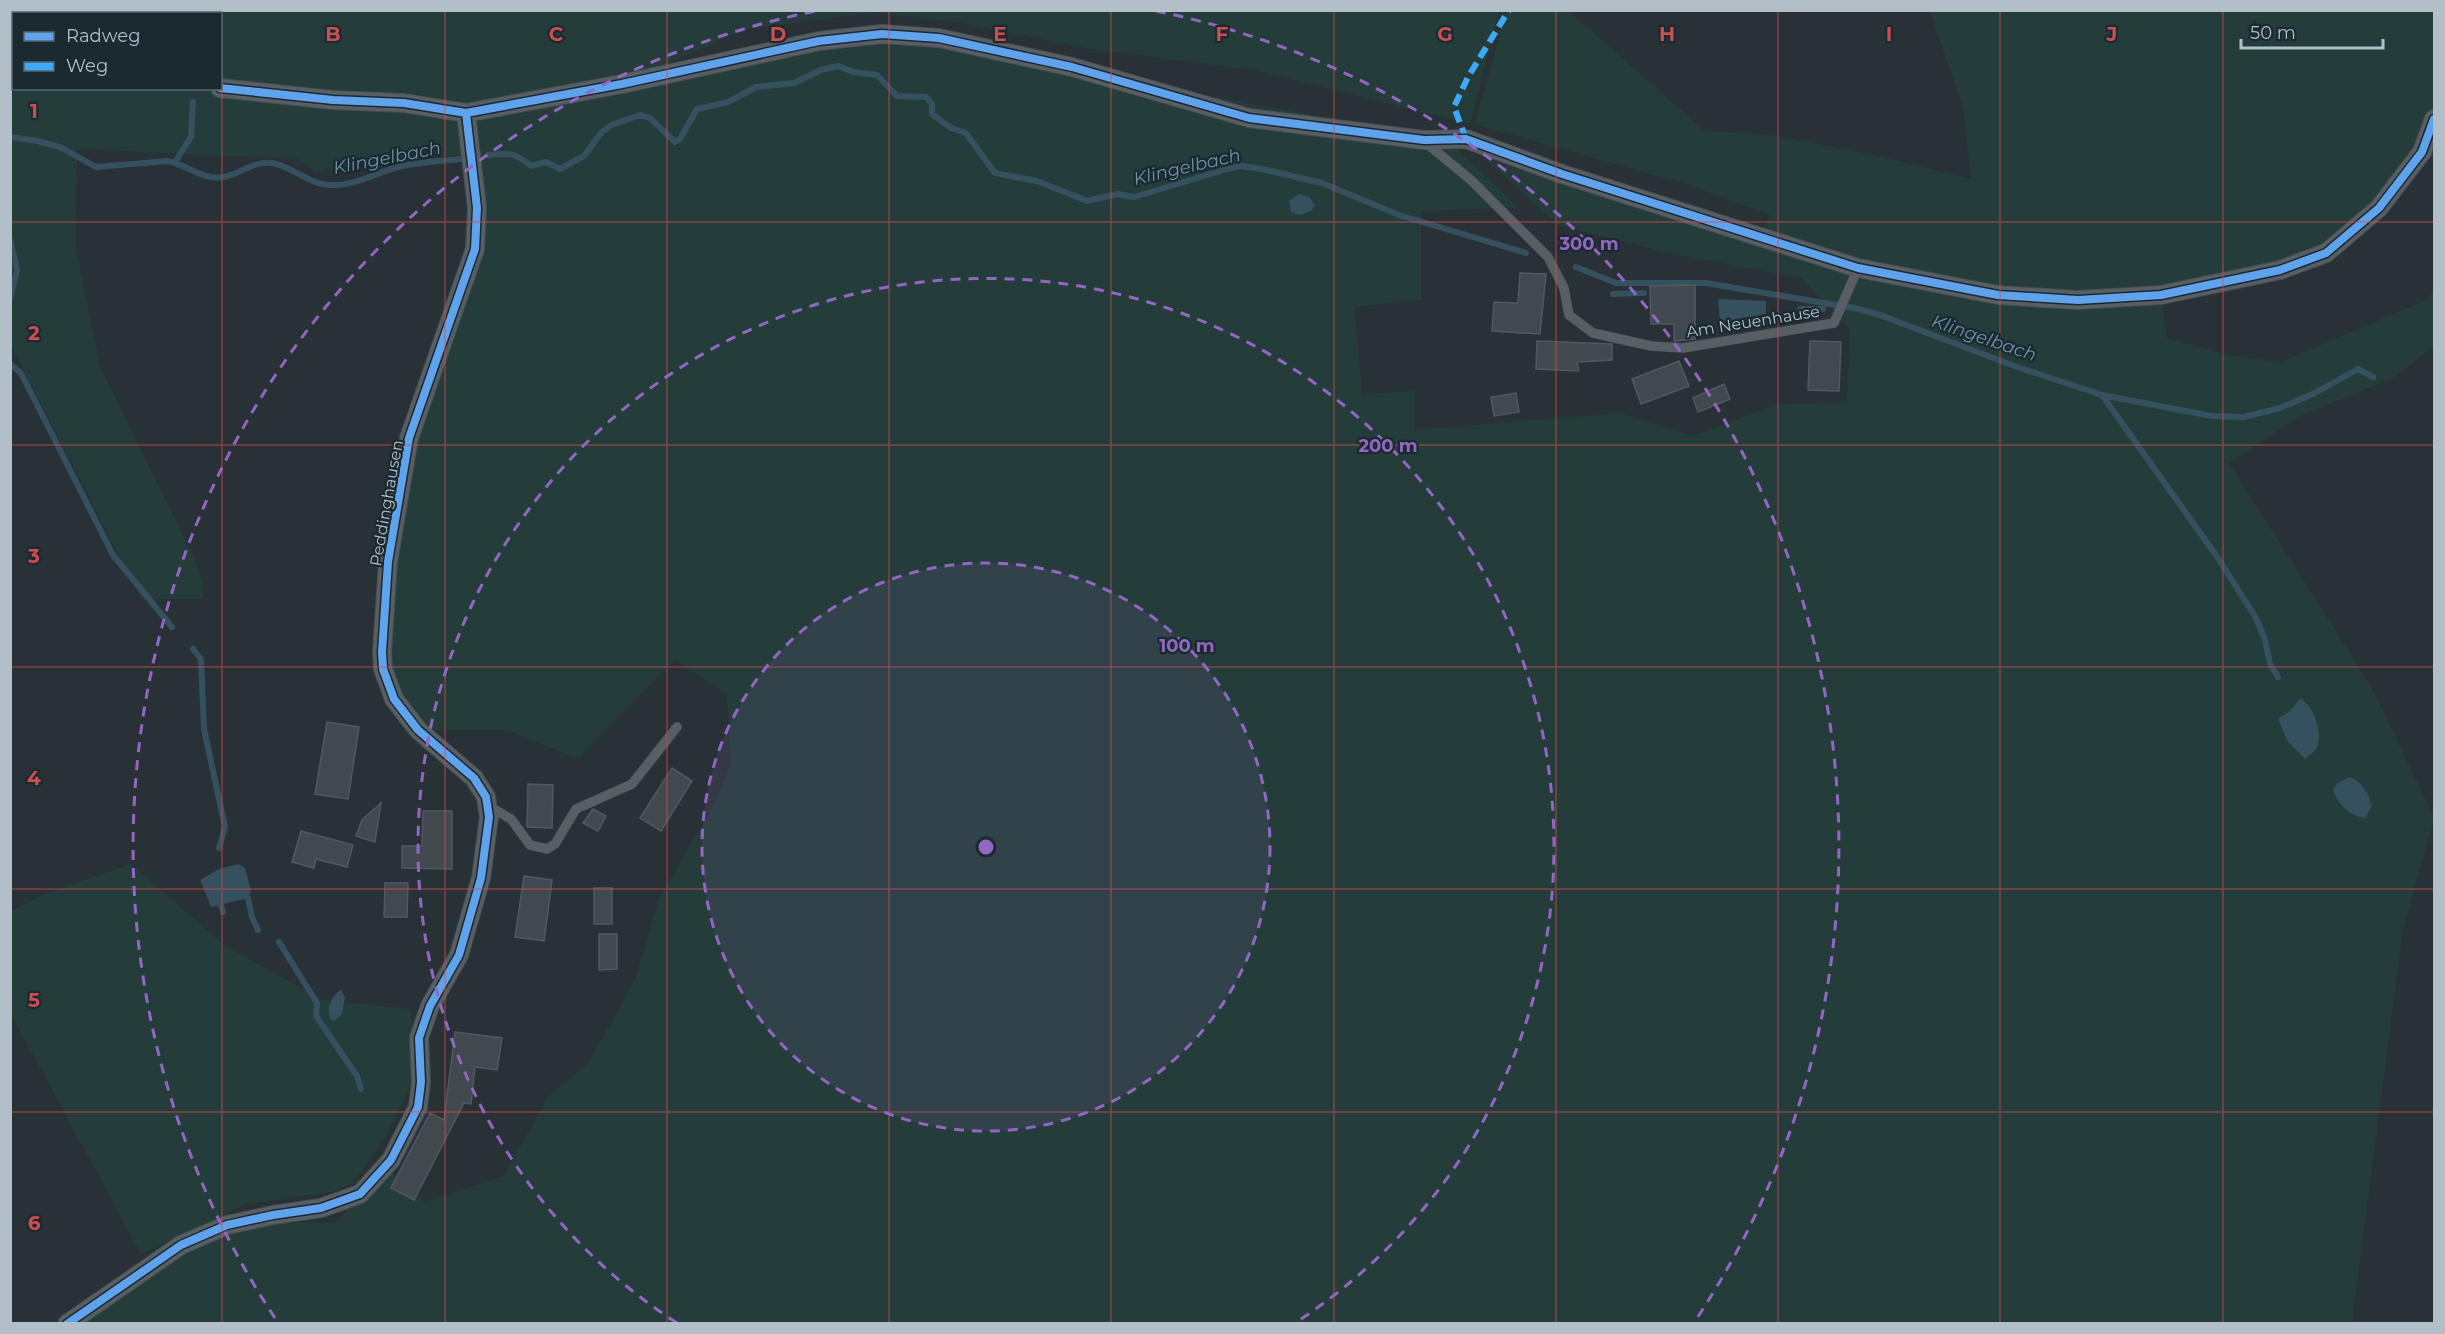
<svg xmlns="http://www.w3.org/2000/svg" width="2445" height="1334" font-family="Montserrat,sans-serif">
	<rect width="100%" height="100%" fill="#283136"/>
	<path fill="#253d3a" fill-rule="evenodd" d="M11 11H1499L1470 124 1254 70 1090 49 963 23 876 12 743 30 625 83 881 40 917 42 1340 120 1457 150 1519 208 1421 211V300L1355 307 1362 394 1415 391V430L1619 413 1692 436 1777 405 1847 402 1850 329 1801 278 1669 253 1558 225 1486 160 1679 215 1757 241 1770 215 1686 184 1475 124 1506 11H1569L1705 131 1772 135 1869 154 1971 179 1963 108 1930 11H2434V119L2422 152 2326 253 2161 296 2167 338 2233 356 2281 362 2422 302 2434 292V346L2395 377 2298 417 2229 463 2370 685 2434 817 2403 930 2352 1323H67L227 1225 338 1222 369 1180 385 1165 425 1203 504 1176 547 1098 589 1062 635 980 659 898 710 812 731 764 727 694 675 660 578 759 508 730H418L383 669 409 438 475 249 469 154 340 166 316 172 298 159 77 149 76 248 100 366 199 569 204 599H141L11 346ZM14 14H220V88H14Z
		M131 864 224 945 323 1000 411 1009 415 1078 386 1136 354 1182 332 1192 246 1204 141 1254 11 1014 10 912 47 893Z"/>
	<path fill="#35515f" d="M1299 194 1309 197 1315 205 1311 211 1300 215 1291 212 1289 201Z
		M1718 299 1766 301V314L1720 322Z
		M2300 699C2314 704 2324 736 2316 749 2313 753 2308 756 2305 759L2288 742 2278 719 2290 711Z
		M2349 777C2361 780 2369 794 2372 806L2365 818C2350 816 2337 804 2333 789L2337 784Z
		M238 864 245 868 251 891 248 898 211 907 200 880 219 869Z
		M341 990 345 997 342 1014 334 1021 331 1020C326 1009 330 997 341 990Z"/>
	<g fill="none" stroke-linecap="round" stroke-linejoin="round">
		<path stroke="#35515f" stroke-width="6" d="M10 137 38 141 62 148 96 167 168 161C188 165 203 181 224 177 242 173 253 161 272 163 293 166 309 185 331 185 356 186 379 171 402 166 421 162 442 161 461 159
			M488 155C510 153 514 152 531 166L546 162 560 169 584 156 601 133 611 125 640 115 650 118 675 142 680 139 697 109 728 102 756 87 794 83 821 70 838 66 853 72 877 75 897 96 926 97 932 104V114L951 128 966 133 995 173 1037 181 1087 201 1117 194 1134 197 1227 169 1241 166 1262 169 1322 183 1399 215 1526 253
			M175 162 191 137 193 102
			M10 239 17 270 10 299
			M1576 267 1616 283H1706L1854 308 1880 315 2017 367 2102 395 2212 416 2244 417 2280 408 2315 393 2358 369 2373 377
			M1613 294 1644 293
			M1800 309H1823
			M10 364 21 373 113 555 172 627
			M2102 395 2218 558 2256 618 2265 640 2270 664 2278 677
			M193 649 201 659 204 729 225 827 219 848
			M248 898 252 917 258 930
			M221 905 223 912
			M279 942 317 1003 316 1016 357 1076 361 1089"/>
	</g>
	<path fill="#41494e" stroke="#50595e" stroke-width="1.5" d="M1520 273 1546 274 1540 334 1492 331 1494 302 1518 303Z
		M1695 285V339L1674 341V324H1651L1650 286Z
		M1537 341 1612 344V360L1577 362 1579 371 1536 369Z
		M1810 341 1841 342 1839 391 1808 390Z
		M1679 361 1689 386 1641 404 1632 379Z
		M1724 384 1730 399 1698 412 1693 398Z
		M1516 393 1519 412 1494 416 1491 397Z
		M327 722 359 727 348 799 315 794Z
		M672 768 692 781 661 831 640 818Z
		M528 784 553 785 552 828 527 827Z
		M381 803 375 842 356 836 362 820Z
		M593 809 606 816 598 831 583 823Z
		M423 811H452V869L402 868V846H422Z
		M301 831 353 845 347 867 316 859 314 868 292 862Z
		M524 876 552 880 544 941 515 937Z
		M385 883H408L407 917H384Z
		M594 888H612V924H594Z
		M599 934H617V969L599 970Z
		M455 1032 502 1038 497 1070 475 1067 471 1104 464 1103 414 1200 391 1188 430 1113 444 1120Z"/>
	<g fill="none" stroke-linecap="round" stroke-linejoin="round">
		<g stroke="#464d51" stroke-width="10">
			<path id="service" d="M1425 142 1472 181 1548 257 1564 288 1569 315 1593 333 1651 346 1683 348 1834 323 1858 268
				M487 805 511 819 530 845 547 849 555 844 576 809 632 784 677 727"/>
		</g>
		<g stroke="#464d51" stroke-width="20">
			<path id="minor" d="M10 66 14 67
				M220 88 333 100 404 103 466 113 622 84 819 41 882 34 939 38 1072 67 1249 118 1424 140 1466 139 1562 174 1858 268 1998 295 2078 300 2161 295 2280 270 2326 253 2379 208 2422 152 2434 119
				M67 1324 181 1245 227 1225 273 1215 321 1208 360 1194 391 1160 418 1107 421 1082 419 1038 430 1006 459 955 481 878 489 817 486 797 474 778 418 730 394 699 383 669 382 652 388 562 409 438 475 249 477 208 466 113"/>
		</g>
		<use href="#service" stroke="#585f64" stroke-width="9"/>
		<use href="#minor" stroke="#585f64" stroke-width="18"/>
		<path stroke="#3fa9f5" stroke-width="6" stroke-dasharray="12 6" stroke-linecap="butt" d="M1466 139 1454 107 1468 77 1509 10"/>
		<g stroke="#1b2931" stroke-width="11">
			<path id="cycleway" d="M220 88 333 100 404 103 466 113 622 84 819 41 882 34 939 38 1072 67 1249 118 1424 140 1466 139 1562 174 1858 268 1998 295 2078 300 2161 295 2280 270 2326 253 2379 208 2422 152 2434 119
				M67 1324 181 1245 227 1225 273 1215 321 1208 360 1194 391 1160 418 1107 421 1082 419 1038 430 1006 459 955 481 878 489 817 486 797 474 778 418 730 394 699 383 669 382 652 388 562 409 438 475 249 477 208 466 113"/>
		</g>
		<use href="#cycleway" stroke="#60a3ed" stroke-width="8"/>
	</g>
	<path fill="none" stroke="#cd4e50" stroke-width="1.5" stroke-opacity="0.55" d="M222 10V1324M445 10V1324M667 10V1324M889 10V1324M1111 10V1324M1334 10V1324M1556 10V1324M1778 10V1324M2000 10V1324M2223 10V1324M10 222H2434M10 445H2434M10 667H2434M10 889H2434M10 1112H2434"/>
	<circle cx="986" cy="847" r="284" fill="#9167c3" fill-opacity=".12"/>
	<g fill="none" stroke="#9167c3" stroke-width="3" stroke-dasharray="10 8">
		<circle cx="986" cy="847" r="284"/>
		<path d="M677 1323A568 568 0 1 1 1295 1323"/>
		<path d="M275 1318A853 853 0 0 1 816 11M1156 11A853 853 0 0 1 1697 1318"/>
	</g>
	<g text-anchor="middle" stroke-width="4.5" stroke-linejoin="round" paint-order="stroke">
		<g font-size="16" fill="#b2bfc8" stroke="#1b2931">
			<text transform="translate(1753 321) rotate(-9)" y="6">Am Neuenhause</text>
			<text transform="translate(386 503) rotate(-80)" y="6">Peddinghausen</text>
		</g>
		<g font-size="18" font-style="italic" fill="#6a93a7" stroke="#1b2931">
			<text transform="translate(387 158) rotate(-11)" y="6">Klingelbach</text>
			<text transform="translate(1187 167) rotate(-13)" y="6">Klingelbach</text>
			<text transform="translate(1984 338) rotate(19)" y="6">Klingelbach</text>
		</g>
	</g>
	<g font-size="20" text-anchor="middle" font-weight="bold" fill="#cd4e50" stroke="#1b2931" stroke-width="4.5" stroke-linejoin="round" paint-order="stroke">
		<text x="333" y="41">B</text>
		<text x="556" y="41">C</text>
		<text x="778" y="41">D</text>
		<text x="1000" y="41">E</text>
		<text x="1222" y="41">F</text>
		<text x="1445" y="41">G</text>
		<text x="1667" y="41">H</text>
		<text x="1889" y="41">I</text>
		<text x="2112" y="41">J</text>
		<text x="34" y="118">1</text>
		<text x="34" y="340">2</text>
		<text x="34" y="563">3</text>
		<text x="34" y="785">4</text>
		<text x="34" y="1007">5</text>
		<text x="34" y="1230">6</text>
	</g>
	<circle cx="986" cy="847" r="9" fill="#9167c3" stroke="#1b2931" stroke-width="3"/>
	<g font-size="18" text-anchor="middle" font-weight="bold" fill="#9167c3" stroke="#1b2931" stroke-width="4.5" stroke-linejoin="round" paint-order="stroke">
		<text x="1589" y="250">300 m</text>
		<text x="1388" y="452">200 m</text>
		<text x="1187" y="652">100 m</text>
	</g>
	<rect width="2445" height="1334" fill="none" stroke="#b2bfc8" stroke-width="24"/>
	<rect x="12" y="12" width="210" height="78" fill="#1b2931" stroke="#57656d" stroke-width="1.5"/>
	<rect x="24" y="32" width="30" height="9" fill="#60a3ed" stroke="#57656d" stroke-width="1.5"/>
	<text x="66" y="42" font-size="18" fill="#b2bfc8">Radweg</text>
	<rect x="24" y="62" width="30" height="9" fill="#3fa9f5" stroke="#57656d" stroke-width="1.5"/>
	<text x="66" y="72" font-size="18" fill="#b2bfc8">Weg</text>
	<path d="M2241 39v9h142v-9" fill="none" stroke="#b2bfc8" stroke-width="3"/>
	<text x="2250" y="39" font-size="18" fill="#b2bfc8" stroke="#1b2931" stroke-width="4.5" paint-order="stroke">50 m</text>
</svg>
